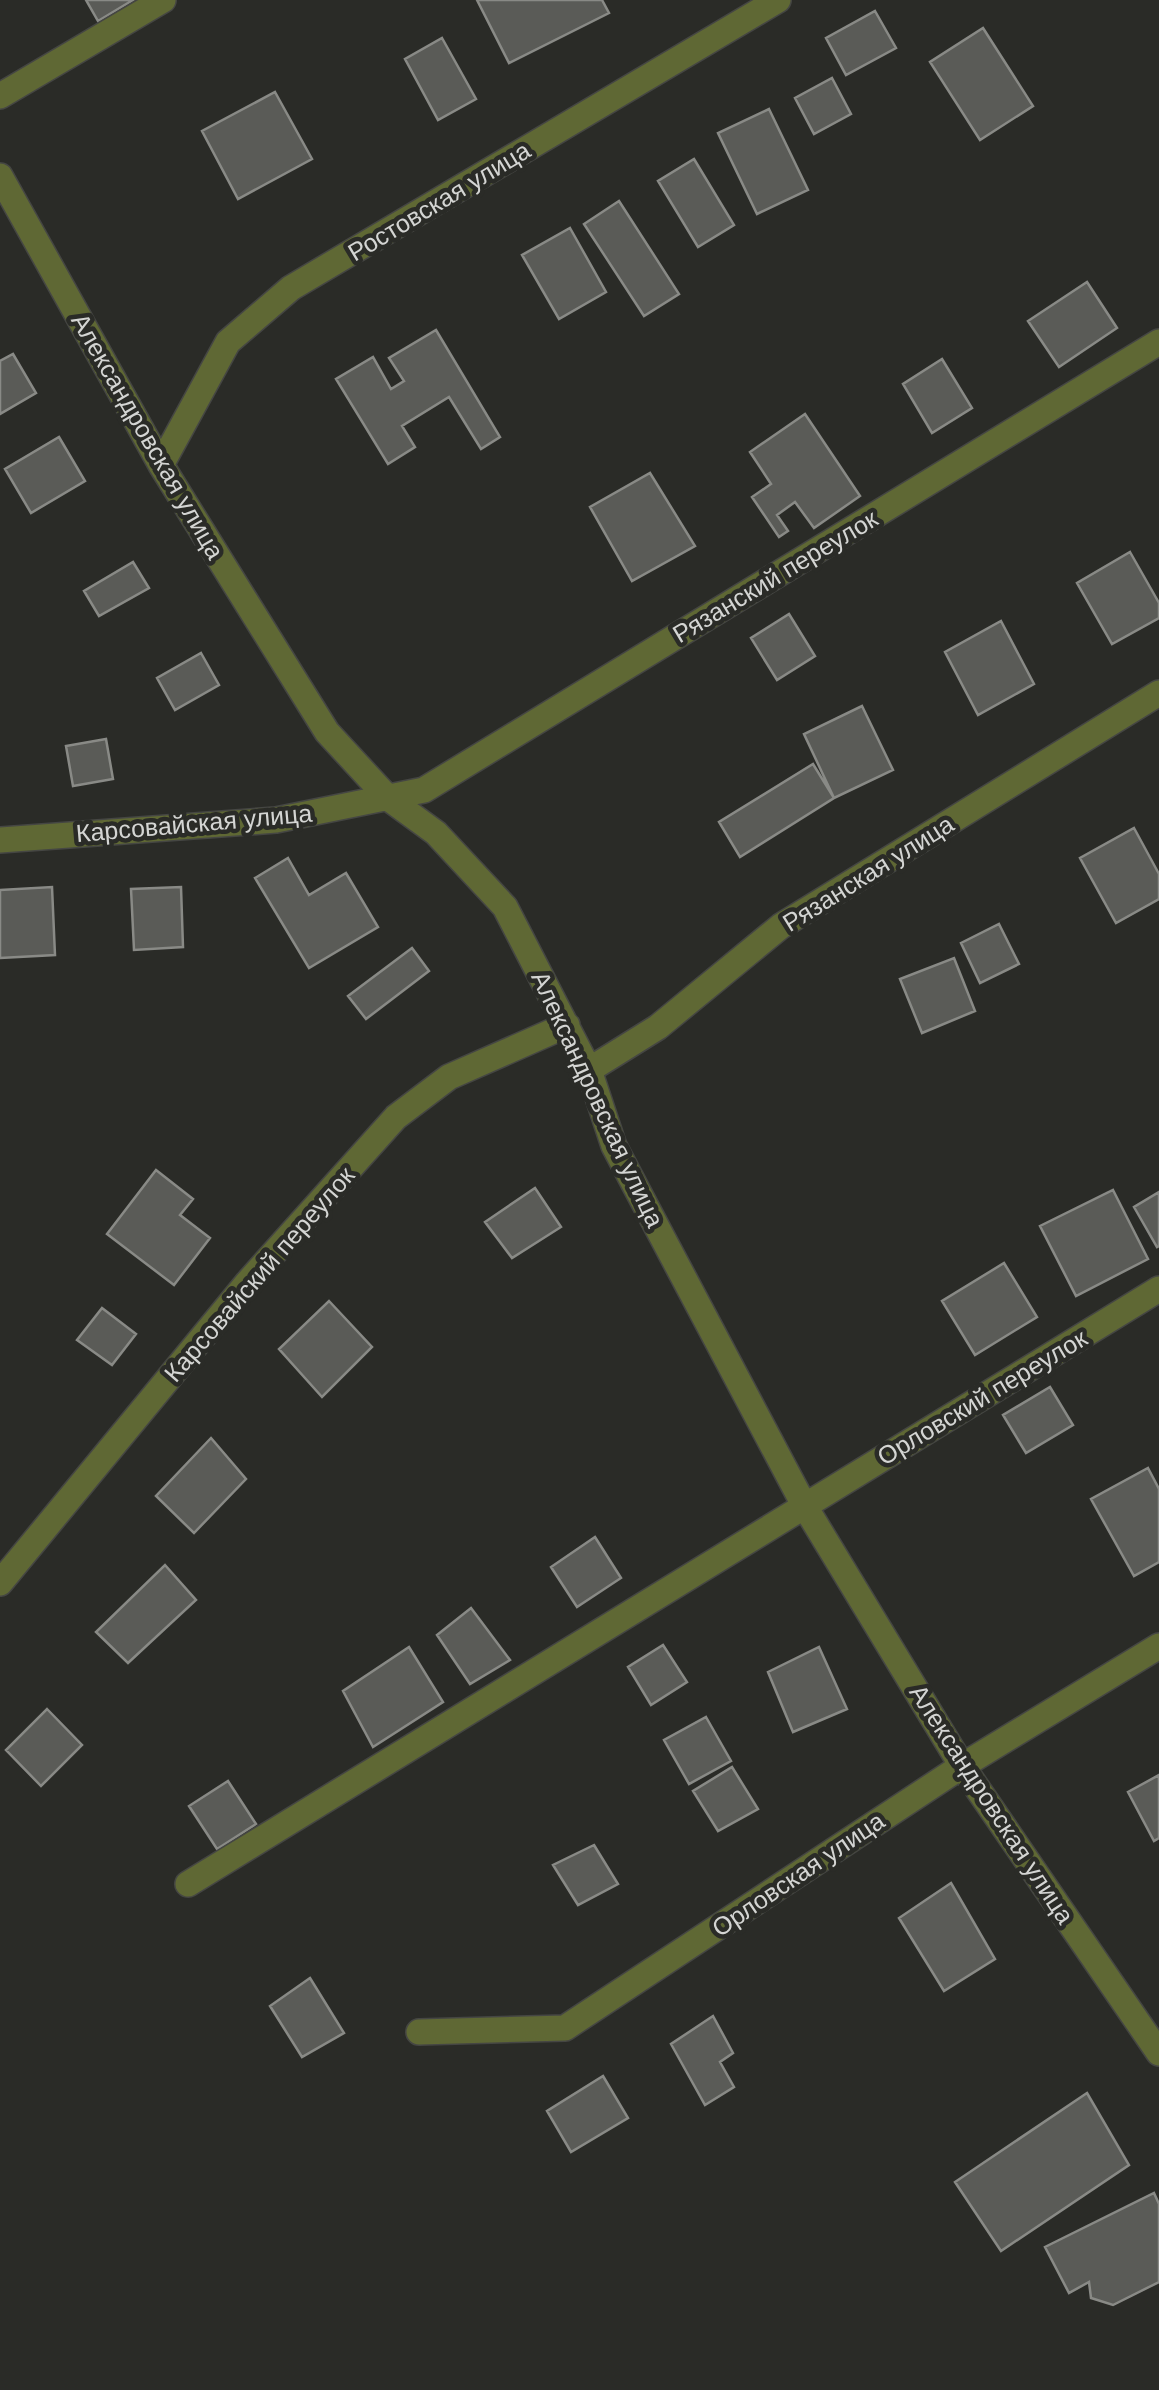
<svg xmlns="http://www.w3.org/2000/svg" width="1159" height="2390" font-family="Helvetica,sans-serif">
	<rect width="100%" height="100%" fill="#2a2b27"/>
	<path fill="#5a5b57" stroke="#898a86" stroke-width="2.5" d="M86 0H133L98 21Z
		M477 0H602L609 13 509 63Z
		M875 11 896 48 846 75 826 38Z
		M983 28 1033 106 980 140 930 62Z
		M442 38 476 99 438 120 405 59Z
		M832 78 851 114 814 134 795 98Z
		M275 92 312 159 238 199 202 131Z
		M769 109 808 190 757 214 718 133Z
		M694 159 734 225 698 247 658 181Z
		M619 201 679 294 644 316 584 224Z
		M570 228 606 292 559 319 522 255Z
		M1087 282 1117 328 1059 367 1028 321Z
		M436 330 500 437 481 449 449 397 402 426 415 447 388 464 336 379 373 357 391 389 404 381 389 358Z
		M13 354 36 393 0 414V361Z
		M942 359 972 408 932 433 903 384Z
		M805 414 860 496 814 528 795 502 777 515 788 531 779 537 752 497 771 484 750 452Z
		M59 437 85 481 31 513 5 469Z
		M650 473 695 546 632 581 590 507Z
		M1130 552 1159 603V618L1112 644 1077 583Z
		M133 562 149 588 99 616 84 591Z
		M789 614 815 656 777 680 751 638Z
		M1001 621 1034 684 978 715 945 652Z
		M201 653 219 685 175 710 157 678Z
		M862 706 893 770 834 798 804 734Z
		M106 739 113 779 73 786 66 746Z
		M813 764 834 798 740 857 719 822Z
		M1134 828 1159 874V899L1116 923 1080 858Z
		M288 858 309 895 346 873 378 927 309 968 255 878Z
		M52 887 55 955 0 958V890Z
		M181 887 183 947 134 950 131 889Z
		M999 924 1019 964 980 983 961 943Z
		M412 948 429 971 366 1019 348 996Z
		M954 958 975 1011 922 1033 900 979Z
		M156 1170 193 1199 180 1215 210 1238 174 1285 107 1234Z
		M535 1188 561 1227 512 1258 485 1222Z
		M1113 1190 1148 1259 1076 1296 1040 1226Z
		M1159 1192V1246L1157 1247 1134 1207Z
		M1004 1263 1037 1317 975 1355 942 1301Z
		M329 1301 372 1347 322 1397 279 1349Z
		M102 1308 136 1334 112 1365 77 1340Z
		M1050 1387 1073 1425 1026 1453 1003 1415Z
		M211 1438 246 1479 194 1533 156 1496Z
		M1148 1468 1159 1489V1562L1134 1576 1091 1499Z
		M595 1537 621 1578 577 1607 551 1567Z
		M165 1565 196 1600 128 1663 96 1632Z
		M471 1608 510 1660 470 1684 437 1635Z
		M663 1645 687 1682 651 1705 628 1667Z
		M409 1647 443 1702 373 1747 343 1691Z
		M819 1647 847 1709 793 1732 768 1672Z
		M47 1709 82 1745 41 1786 6 1750Z
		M706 1717 731 1761 689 1784 664 1740Z
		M732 1767 758 1809 718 1831 693 1791Z
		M1159 1775V1838L1154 1841 1128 1792Z
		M228 1781 256 1824 217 1849 189 1806Z
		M594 1845 618 1884 578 1905 553 1865Z
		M951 1883 995 1959 944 1991 899 1918Z
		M310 1978 344 2033 302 2057 270 2006Z
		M713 2016 733 2053 720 2062 734 2087 705 2105 671 2044Z
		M603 2076 628 2118 571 2152 547 2111Z
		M1087 2093 1129 2165 1001 2251 955 2182Z
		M1154 2193 1159 2204V2282L1113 2305 1091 2298 1089 2282 1069 2293 1045 2247Z"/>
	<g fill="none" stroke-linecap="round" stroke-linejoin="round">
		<g stroke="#454643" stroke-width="28">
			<path id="minor" d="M0 96 163 0
				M0 176 161 465 327 732 388 798 436 833 505 907 589 1070 614 1146 804 1505 962 1766 1159 2053
				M161 465 228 342 291 288 778 0
				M0 840 276 820 424 790 1159 342
				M589 1070 658 1027 781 926 1159 693
				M0 1583 248 1282 396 1117 449 1077 567 1025
				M188 1884 1159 1289
				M419 2032 565 2028 962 1766 1159 1646"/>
		</g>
		<use href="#minor" stroke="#5f6834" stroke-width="25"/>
	</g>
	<g text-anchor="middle" stroke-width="9" stroke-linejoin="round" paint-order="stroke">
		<g font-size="25" fill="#d4d5d3" stroke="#2a2b27">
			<text transform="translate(439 201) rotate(-31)" y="9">Ростовская улица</text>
			<text transform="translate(148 436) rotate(60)" y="9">Александровская улица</text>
			<text transform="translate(775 576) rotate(-31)" y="9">Рязанский переулок</text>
			<text transform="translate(194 823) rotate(-5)" y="9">Карсовайская улица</text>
			<text transform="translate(868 873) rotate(-32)" y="9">Рязанская улица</text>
			<text transform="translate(598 1099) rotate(65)" y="9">Александровская улица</text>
			<text transform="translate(259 1274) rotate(-49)" y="9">Карсовайский переулок</text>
			<text transform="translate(982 1397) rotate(-31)" y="9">Орловский переулок</text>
			<text transform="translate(992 1804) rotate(57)" y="9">Александровская улица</text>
			<text transform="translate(798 1874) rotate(-34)" y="9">Орловская улица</text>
		</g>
	</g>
</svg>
